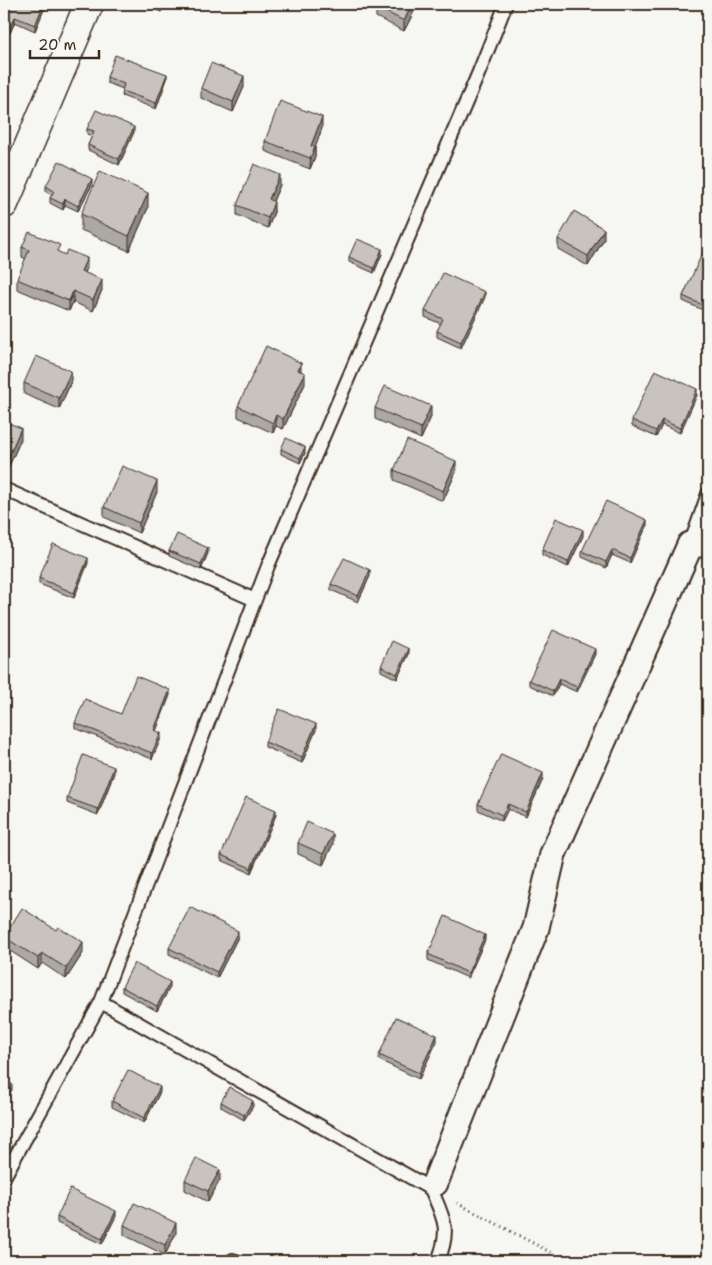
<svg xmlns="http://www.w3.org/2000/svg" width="712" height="1265" viewBox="0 0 712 1265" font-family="'Shantell Sans',sans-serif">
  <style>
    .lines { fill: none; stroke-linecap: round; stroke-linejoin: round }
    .lane-casing { stroke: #3b2a1e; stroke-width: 16 }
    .street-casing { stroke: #3b2a1e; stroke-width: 29 }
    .secondary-casing { stroke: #3b2a1e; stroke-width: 31 }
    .path { stroke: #3b2a1e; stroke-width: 3; stroke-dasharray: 1 4; stroke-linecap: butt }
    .lane { stroke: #f6f6f2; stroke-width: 12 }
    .street { stroke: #f6f6f2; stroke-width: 25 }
    .secondary { stroke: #f6f6f2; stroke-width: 28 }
    .wall { fill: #aca8a3; stroke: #3b2a1e }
    .shaded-wall { fill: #8c8885; stroke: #3b2a1e }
    .building { fill: #c8c3be; stroke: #3b2a1e }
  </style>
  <rect width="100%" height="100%" fill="#f6f6f2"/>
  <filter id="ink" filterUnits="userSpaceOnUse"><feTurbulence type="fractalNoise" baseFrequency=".02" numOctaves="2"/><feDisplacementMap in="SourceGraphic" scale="10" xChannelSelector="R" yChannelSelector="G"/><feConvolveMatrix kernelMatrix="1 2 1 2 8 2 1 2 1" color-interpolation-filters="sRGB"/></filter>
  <g filter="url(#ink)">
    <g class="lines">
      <defs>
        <path id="lane" d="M 4,489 L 255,600
          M 690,545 L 708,494
          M 101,1002 L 431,1189 C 444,1219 451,1229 438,1261
          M 4,1177 L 101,1002 L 268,566 L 479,72 L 506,4
          M 233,1260 L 236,1261"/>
        <path id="street" d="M 435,1183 L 536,928 L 553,854 L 690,545 L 708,543"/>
        <path id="secondary" d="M 4,204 L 89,4"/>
      </defs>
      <use href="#lane" class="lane-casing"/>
      <use href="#street" class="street-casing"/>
      <use href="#secondary" class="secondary-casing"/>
      <path class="path" d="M 457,1203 L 567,1261"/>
      <use href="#lane" class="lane"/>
      <use href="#street" class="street"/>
      <use href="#secondary" class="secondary"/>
    </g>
    <path class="wall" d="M 4,4 L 45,4 L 45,7 L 35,31 L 15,22 L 10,33 L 4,31 Z
      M 147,4 L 165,4 L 161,12 L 147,6 Z
      M 165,4 L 176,4 L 174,7 Z
      M 378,4 L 418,4 L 404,31 L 376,17 L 376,7 Z
      M 107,77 L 167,79 L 156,109 L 122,96 L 123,89 L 107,83 Z
      M 244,87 L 233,112 L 201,98 L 201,88 Z
      M 322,128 L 315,148 L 315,157 L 310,169 L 265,151 L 265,141 Z
      M 87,129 L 134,132 L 119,165 L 88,150 L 88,145 L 92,136 L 87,134 Z
      M 92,185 L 78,211 L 65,205 L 63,210 L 50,203 L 50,198 L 52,195 L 46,192 L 46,186 Z
      M 280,185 L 273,201 L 274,212 L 268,228 L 237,215 L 237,205 Z
      M 148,208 L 129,251 L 81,230 L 81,214 Z
      M 558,239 L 604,239 L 588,266 L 558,249 Z
      M 708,246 L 708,309 L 707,312 L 683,301 L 683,296 Z
      M 22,247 L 60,253 L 87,268 L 85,273 L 102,290 L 93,311 L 73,302 L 69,311 L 17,289 L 17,279 L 26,259 L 22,257 Z
      M 382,254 L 374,273 L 349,262 L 349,257 Z
      M 485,297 L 461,348 L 437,337 L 437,331 L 441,324 L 425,317 L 425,311 Z
      M 301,372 L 305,384 L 283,429 L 276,426 L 273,433 L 238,417 L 238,406 Z
      M 71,382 L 59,409 L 24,394 L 24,383 Z
      M 697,395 L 680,433 L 662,425 L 656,437 L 632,426 L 632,420 Z
      M 375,408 L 431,417 L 421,439 L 375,419 Z
      M 4,421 L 21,439 L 5,475 L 4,475 Z
      M 281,449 L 305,453 L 300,463 L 281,454 Z
      M 394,470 L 456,472 L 443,501 L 394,480 Z
      M 157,492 L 139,533 L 104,517 L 104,507 Z
      M 647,525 L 630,563 L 612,555 L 606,568 L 582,557 L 582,551 Z
      M 583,536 L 568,567 L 542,555 L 542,550 Z
      M 169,551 L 208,553 L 201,570 L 169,556 Z
      M 88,563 L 74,598 L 39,584 L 39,578 Z
      M 370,576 L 358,602 L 331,590 L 331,584 Z
      M 409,654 L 397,679 L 381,671 L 381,666 Z
      M 595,654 L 577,692 L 559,684 L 553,696 L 529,685 L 529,680 Z
      M 170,695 L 156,731 L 161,738 L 152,759 L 75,728 L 75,723 L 121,714 Z
      M 316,730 L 302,763 L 265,747 L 265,742 Z
      M 114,773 L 98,815 L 67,803 L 67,798 Z
      M 543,779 L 526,817 L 508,809 L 502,821 L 478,810 L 478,804 Z
      M 276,815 L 251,873 L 221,860 L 221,855 Z
      M 298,843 L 333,844 L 323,865 L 298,854 Z
      M 4,937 L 83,953 L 66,979 L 42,963 L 38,969 L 4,947 Z
      M 238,937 L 217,978 L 169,954 L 169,948 Z
      M 485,940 L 468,978 L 428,960 L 428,954 Z
      M 122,987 L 170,987 L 157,1011 L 122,992 Z
      M 437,1041 L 419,1079 L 379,1060 L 379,1055 Z
      M 160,1092 L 144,1123 L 112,1107 L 112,1101 Z
      M 221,1102 L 253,1106 L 244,1120 L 221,1107 Z
      M 185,1180 L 220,1180 L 208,1202 L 185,1190 Z
      M 116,1216 L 102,1244 L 57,1223 L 57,1217 Z
      M 124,1225 L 176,1233 L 165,1255 L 124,1235 Z"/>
    <path class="shaded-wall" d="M 44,4 L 45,4 L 45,7 L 35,31 L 35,25 Z
      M 162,4 L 165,4 L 161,12 L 161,7 Z
      M 412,4 L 418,4 L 404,31 L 404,21 Z
      M 15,17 L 15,22 L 10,33 L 10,28 Z
      M 167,74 L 167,79 L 156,109 L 156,103 Z
      M 244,76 L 244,87 L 233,112 L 233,102 Z
      M 322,117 L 322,128 L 315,148 L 315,157 L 310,169 L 311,146 Z
      M 134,127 L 134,132 L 119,165 L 119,159 Z
      M 280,175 L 280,185 L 269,210 L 269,199 Z
      M 92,179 L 92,185 L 78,211 L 78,206 Z
      M 148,193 L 148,208 L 129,251 L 129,236 Z
      M 65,199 L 65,205 L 63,210 L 63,204 Z
      M 274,202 L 274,212 L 268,228 L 268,218 Z
      M 604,229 L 604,239 L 588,266 L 588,256 Z
      M 382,249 L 382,254 L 374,273 L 374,268 Z
      M 87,258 L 87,268 L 81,282 L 81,271 Z
      M 102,280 L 102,290 L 93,311 L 93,300 Z
      M 73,291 L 73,302 L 69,311 L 69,301 Z
      M 485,292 L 485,297 L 461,348 L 461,342 Z
      M 301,363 L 301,374 L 298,370 Z
      M 71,371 L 71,382 L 59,409 L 59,398 Z
      M 305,373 L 305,384 L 283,429 L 283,419 Z
      M 10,374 L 10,379 L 4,393 L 4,388 Z
      M 697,389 L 697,395 L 680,433 L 680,428 Z
      M 431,406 L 431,417 L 421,439 L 421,428 Z
      M 276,415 L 276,426 L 273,433 L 273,423 Z
      M 662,420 L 662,425 L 656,437 L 656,431 Z
      M 21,428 L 21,439 L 5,475 L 5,465 Z
      M 305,447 L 305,453 L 300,463 L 300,458 Z
      M 456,461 L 456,472 L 443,501 L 443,491 Z
      M 157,481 L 157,492 L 139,533 L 139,523 Z
      M 647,520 L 647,525 L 630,563 L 630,558 Z
      M 583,530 L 583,536 L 568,567 L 568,562 Z
      M 208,548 L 208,553 L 201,570 L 201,564 Z
      M 612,550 L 612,555 L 606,568 L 606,562 Z
      M 88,558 L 88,563 L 74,598 L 74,593 Z
      M 370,570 L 370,576 L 358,602 L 358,596 Z
      M 409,649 L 409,654 L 397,679 L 397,674 Z
      M 595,649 L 595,654 L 577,692 L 577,687 Z
      M 559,679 L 559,684 L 553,696 L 553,691 Z
      M 170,690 L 170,695 L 154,736 L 154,730 Z
      M 316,724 L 316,730 L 302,763 L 302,757 Z
      M 161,733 L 161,738 L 152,759 L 152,753 Z
      M 114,767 L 114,773 L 98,815 L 98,809 Z
      M 543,773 L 543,779 L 526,817 L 526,812 Z
      M 508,804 L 508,809 L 502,821 L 502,815 Z
      M 276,810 L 276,815 L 251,873 L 251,868 Z
      M 333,834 L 333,844 L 323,865 L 323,854 Z
      M 238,931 L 238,937 L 217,978 L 217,972 Z
      M 485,935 L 485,940 L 468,978 L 468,973 Z
      M 83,942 L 83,953 L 66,979 L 66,968 Z
      M 42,953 L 42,963 L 38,969 L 38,958 Z
      M 170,982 L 170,987 L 157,1011 L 157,1006 Z
      M 437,1035 L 437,1041 L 419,1079 L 419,1073 Z
      M 12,1084 L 12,1090 L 4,1103 L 4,1098 Z
      M 160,1087 L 160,1092 L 144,1123 L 144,1118 Z
      M 253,1101 L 253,1106 L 244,1120 L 244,1115 Z
      M 220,1170 L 220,1180 L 208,1202 L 208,1191 Z
      M 116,1211 L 116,1216 L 102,1244 L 102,1239 Z
      M 176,1223 L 176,1233 L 165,1255 L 165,1245 Z"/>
    <path class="building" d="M 4,4 L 44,4 L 35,25 L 15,17 L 10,28 L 4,25 Z
      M 154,4 L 162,4 L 161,7 Z
      M 378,4 L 412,4 L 404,21 L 376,7 Z
      M 115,55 L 167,74 L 156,103 L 122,91 L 124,84 L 107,77 Z
      M 211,63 L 244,76 L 233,102 L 201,88 Z
      M 280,101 L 322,117 L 311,146 L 315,147 L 310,158 L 265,141 Z
      M 96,110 L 134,127 L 119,159 L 88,145 L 94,131 L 87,129 Z
      M 59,161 L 92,179 L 78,206 L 65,199 L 63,204 L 50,198 L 54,191 L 46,186 Z
      M 254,164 L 280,175 L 269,199 L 274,202 L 268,218 L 237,205 Z
      M 100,171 L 148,193 L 129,236 L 81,214 Z
      M 574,211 L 604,229 L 588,256 L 558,239 Z
      M 29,232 L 60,245 L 57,251 L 65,255 L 67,250 L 87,258 L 81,271 L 102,280 L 93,300 L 73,291 L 69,301 L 17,279 L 29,250 L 22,247 Z
      M 357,239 L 382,249 L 374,268 L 349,257 Z
      M 706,245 L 708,246 L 708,303 L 707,307 L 683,296 Z
      M 443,273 L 485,292 L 461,342 L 437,331 L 443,319 L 425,311 Z
      M 266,346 L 301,363 L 298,370 L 305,373 L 283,419 L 276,415 L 273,423 L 238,406 Z
      M 36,356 L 71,371 L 59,398 L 24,383 Z
      M 655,370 L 697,389 L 680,428 L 662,420 L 656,431 L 632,420 Z
      M 4,372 L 10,374 L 4,388 Z
      M 385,386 L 431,406 L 421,428 L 375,408 Z
      M 4,421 L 21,428 L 5,465 L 4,464 Z
      M 286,438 L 305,447 L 300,458 L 281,449 Z
      M 407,440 L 456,461 L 443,491 L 394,470 Z
      M 122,466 L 157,481 L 139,523 L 104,507 Z
      M 606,501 L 647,520 L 630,558 L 612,550 L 606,562 L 582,551 Z
      M 556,518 L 583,530 L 568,562 L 542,550 Z
      M 177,534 L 208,548 L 201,564 L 169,551 Z
      M 53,544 L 88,558 L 74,593 L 39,578 Z
      M 344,558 L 370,570 L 358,596 L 331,584 Z
      M 553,630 L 595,649 L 577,687 L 559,679 L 553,691 L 529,680 Z
      M 392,641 L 409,649 L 397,674 L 381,666 Z
      M 136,676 L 170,690 L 154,730 L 161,733 L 152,753 L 75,723 L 85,699 L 121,714 Z
      M 279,709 L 316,724 L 302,757 L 265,742 Z
      M 501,754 L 543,773 L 526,812 L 508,804 L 502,815 L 478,804 Z
      M 83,755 L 114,767 L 98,809 L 67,798 Z
      M 246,797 L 276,810 L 251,868 L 221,855 Z
      M 307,822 L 333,834 L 323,854 L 298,843 Z
      M 190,907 L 238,931 L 217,972 L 169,948 Z
      M 22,908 L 56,930 L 58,927 L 83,942 L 66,968 L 42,953 L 38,958 L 4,937 Z
      M 445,916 L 485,935 L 468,973 L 428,954 Z
      M 134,963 L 170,982 L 157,1006 L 122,987 Z
      M 396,1017 L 437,1035 L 419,1073 L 379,1055 Z
      M 128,1070 L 160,1087 L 144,1118 L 112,1101 Z
      M 4,1080 L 12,1084 L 4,1098 Z
      M 229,1087 L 253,1101 L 244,1115 L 221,1102 Z
      M 196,1158 L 220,1170 L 208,1191 L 185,1180 Z
      M 70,1189 L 116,1211 L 102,1239 L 57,1217 Z
      M 134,1203 L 176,1223 L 165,1245 L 124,1225 Z"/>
  </g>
  <rect width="712" height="1265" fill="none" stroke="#f6f6f2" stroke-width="20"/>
  <rect x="10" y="10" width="692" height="1245" fill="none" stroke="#3b2a1e" stroke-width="2" filter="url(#ink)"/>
  <path d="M30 50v8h69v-8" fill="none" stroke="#3b2a1e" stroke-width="2.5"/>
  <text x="38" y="50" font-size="15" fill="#3b2a1e" stroke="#f6f6f2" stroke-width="4" paint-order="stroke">20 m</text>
</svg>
